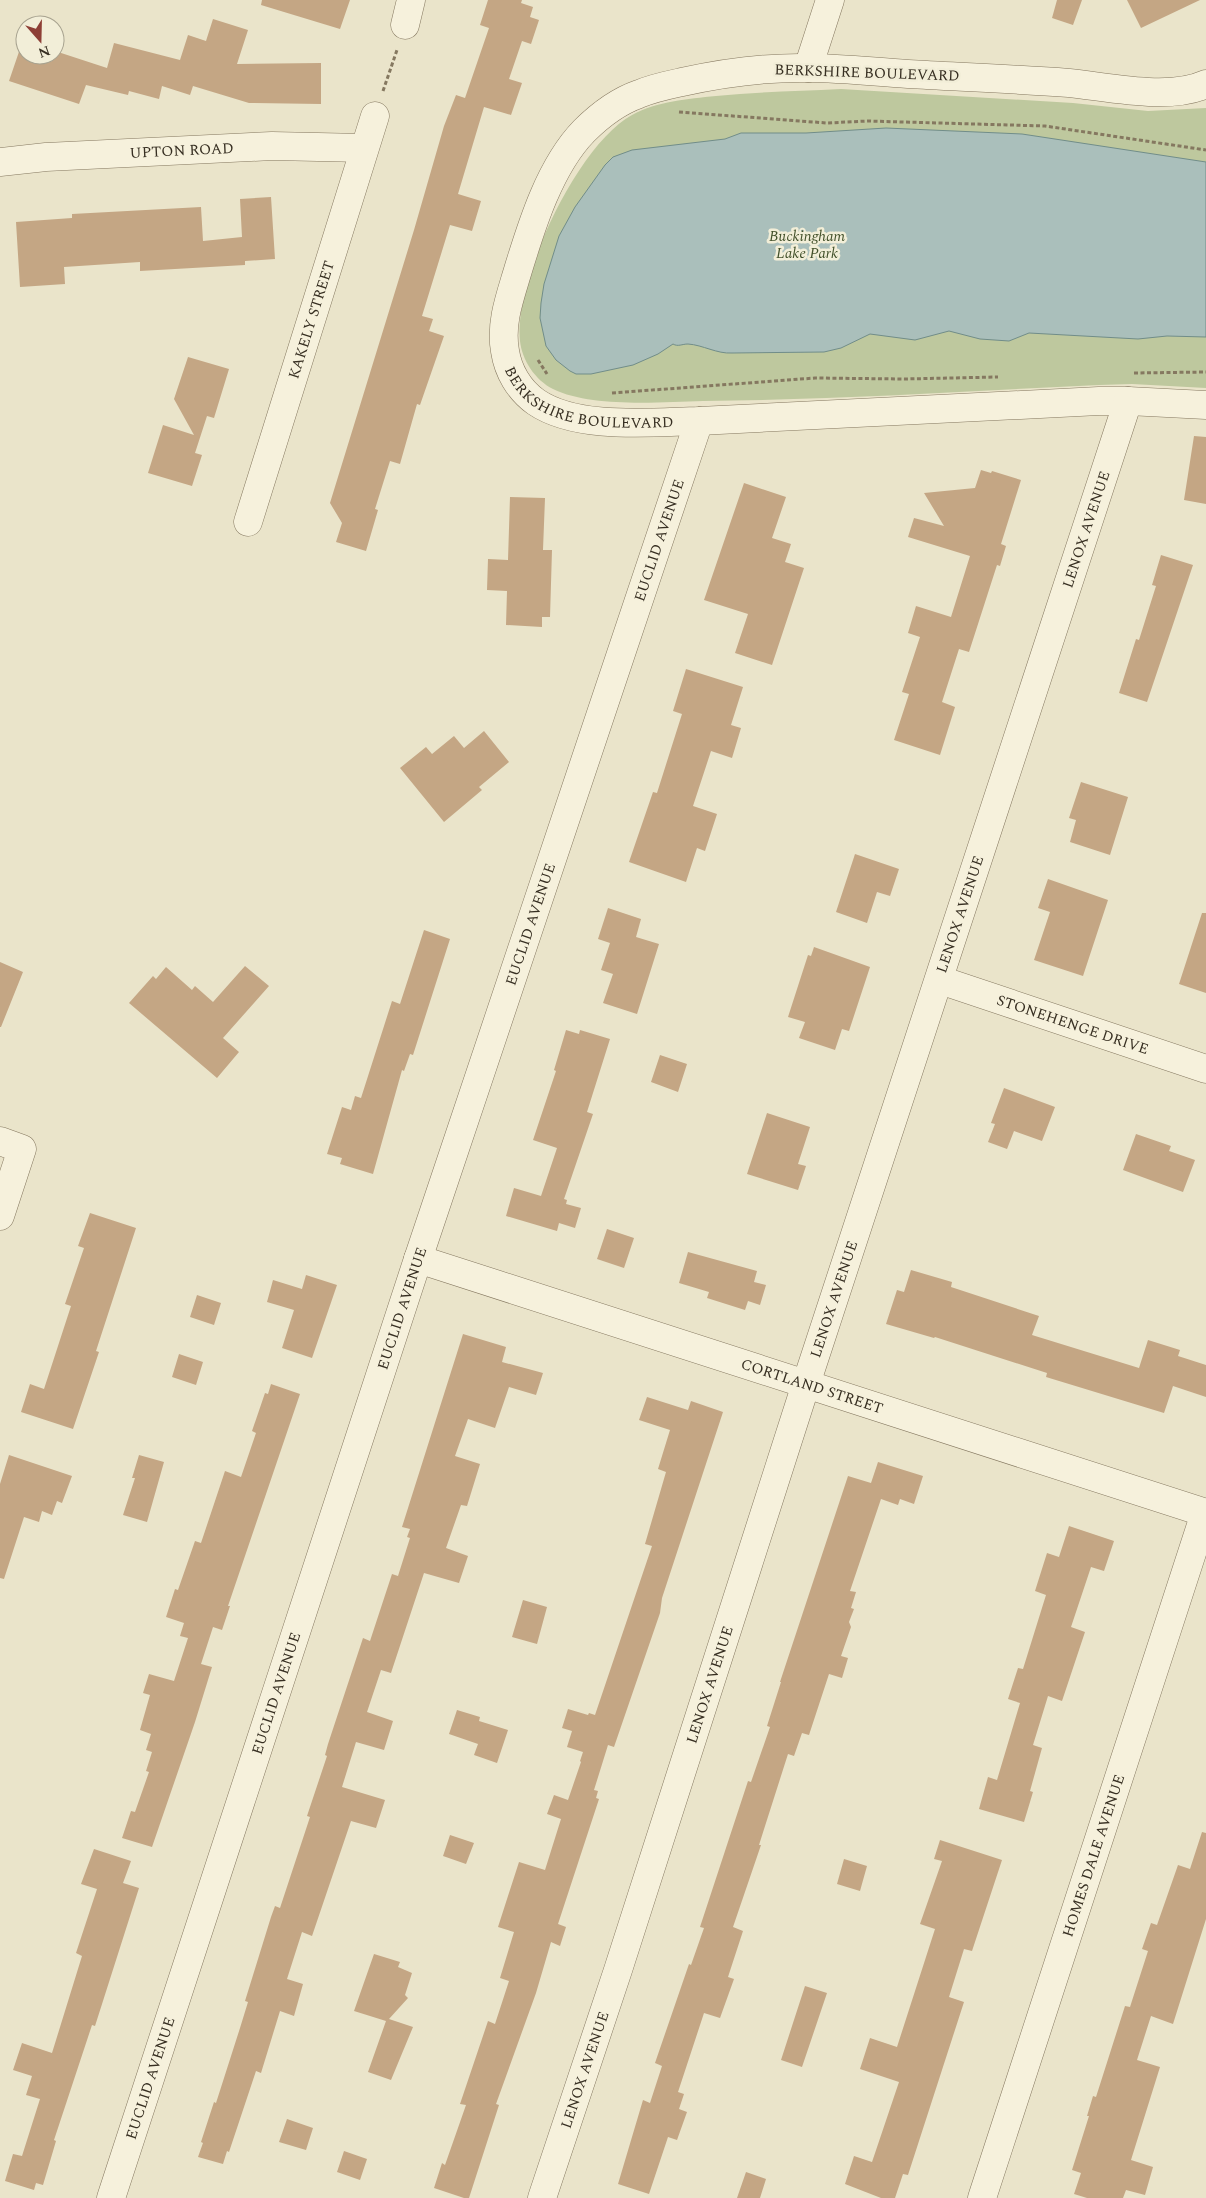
<svg xmlns="http://www.w3.org/2000/svg" width="1206" height="2198" viewBox="0 0 1206 2198" font-family="Spectral,serif">
  <style>
    .green { fill: #bec89e }
    .water { fill: #aabfbb; stroke: #718d89 }
    .building { fill: #c4a684 }
    .lines { fill: none; stroke-linecap: round; stroke-linejoin: round }
    .minor-casing { stroke: #857860; stroke-width: 29 }
    .path { stroke: #857860; stroke-width: 3; stroke-dasharray: 4 2.5; stroke-linecap: butt }
    .minor { stroke: #f6f1dc; stroke-width: 28 }
    .labels { text-anchor: middle; dominant-baseline: central; stroke-width: 5; stroke-linejoin: round; paint-order: stroke }
    .street-label { font-size: 15px; fill: #372f22; stroke: #f2eed8 }
    .park-label { font-size: 15px; font-style: italic; fill: #43512b; stroke: #f2eed8 }
  </style>
  <rect width="100%" height="100%" fill="#eae4ca"/>
  <path class="green" d="M 841,89 L 1073,103 L 1148,111 L 1206,108 L 1206,388 L 1132,384 L 1099,385 C 967,391 835,400 703,401 C 659,402 592,408 553,389 C 535,380 522,360 520,341 C 513,281 578,144 632,115 C 658,101 687,99 716,96 C 757,92 799,91 841,89 Z"/>
  <path class="water" d="M 886,128 L 1022,134 L 1206,162 L 1206,337 L 1167,336 L 1138,339 L 1029,333 L 1009,341 L 980,339 L 949,331 L 915,340 L 870,334 L 841,348 L 824,352 L 732,353 C 717,354 703,345 688,344 C 682,344 678,347 673,344 L 658,354 L 633,365 L 591,374 L 576,374 L 570,371 L 556,360 L 546,346 L 540,318 L 541,303 L 544,284 L 559,236 L 575,207 L 605,165 L 613,157 L 632,150 L 725,139 L 741,133 L 806,133 Z"/>
  <path class="building" d="M 262,0 L 350,0 L 340,29 L 261,5 Z
    M 488,0 L 522,0 L 521,3 L 533,7 L 530,17 L 539,20 L 531,44 L 522,41 L 509,79 L 522,83 L 511,115 L 484,107 L 458,194 L 481,201 L 472,231 L 450,225 L 422,316 L 433,319 L 429,331 L 444,336 L 420,405 L 417,404 L 400,464 L 390,461 L 375,509 L 378,510 L 366,551 L 336,542 L 342,523 L 330,503 L 414,230 L 444,126 L 456,95 L 465,98 L 489,28 L 480,25 Z
    M 1057,0 L 1082,0 L 1073,25 L 1052,18 Z
    M 1127,0 L 1200,0 L 1141,28 Z
    M 213,19 L 248,30 L 237,64 L 321,63 L 321,104 L 249,103 L 193,86 L 190,95 L 162,86 L 159,99 L 129,91 L 128,95 L 86,85 L 79,104 L 9,81 L 23,40 L 25,41 L 25,55 L 55,55 L 55,51 L 107,68 L 114,43 L 180,60 L 188,35 L 206,41 Z
    M 271,197 L 275,259 L 245,261 L 245,265 L 140,271 L 140,262 L 64,267 L 65,284 L 20,287 L 16,222 L 72,218 L 72,214 L 201,207 L 203,241 L 242,237 L 240,199 Z
    M 188,357 L 229,369 L 214,418 L 207,416 L 195,453 L 202,455 L 192,486 L 148,473 L 163,425 L 194,435 L 174,399 Z
    M 1194,436 L 1206,437 L 1206,504 L 1184,500 Z
    M 981,470 L 991,473 L 992,471 L 1021,480 L 1001,544 L 1006,546 L 1000,566 L 997,565 L 969,652 L 959,649 L 942,702 L 955,707 L 940,755 L 894,740 L 909,694 L 902,692 L 920,637 L 908,633 L 916,606 L 951,617 L 970,556 L 908,537 L 914,518 L 944,526 L 924,493 L 975,488 Z
    M 744,483 L 786,497 L 772,538 L 791,544 L 785,562 L 804,568 L 772,665 L 735,653 L 748,614 L 704,600 Z
    M 510,497 L 545,498 L 543,550 L 552,550 L 550,617 L 542,617 L 542,627 L 506,625 L 507,591 L 487,590 L 488,559 L 508,560 Z
    M 1161,555 L 1193,565 L 1147,702 L 1119,693 L 1136,639 L 1139,640 L 1156,586 L 1152,585 Z
    M 686,669 L 743,687 L 731,725 L 741,728 L 732,758 L 711,751 L 693,806 L 717,814 L 705,851 L 697,848 L 686,882 L 629,862 L 653,792 L 657,793 L 682,714 L 673,711 Z
    M 484,731 L 509,762 L 479,787 L 482,790 L 444,822 L 400,768 L 426,747 L 432,754 L 454,736 L 464,748 Z
    M 1081,782 L 1128,797 L 1110,855 L 1070,842 L 1076,820 L 1069,818 Z
    M 855,854 L 899,869 L 890,896 L 877,892 L 867,923 L 836,912 Z
    M 1048,879 L 1108,900 L 1083,976 L 1034,960 L 1050,912 L 1038,908 Z
    M 608,908 L 641,919 L 636,937 L 659,944 L 637,1014 L 603,1003 L 613,974 L 601,970 L 610,943 L 598,939 Z
    M 1202,913 L 1206,913 L 1206,993 L 1179,984 Z
    M 424,930 L 450,939 L 413,1055 L 410,1054 L 404,1071 L 402,1070 L 373,1174 L 340,1164 L 342,1158 L 327,1154 L 342,1107 L 351,1110 L 355,1096 L 361,1098 L 392,1001 L 400,1004 Z
    M 814,947 L 870,967 L 849,1031 L 842,1029 L 835,1050 L 799,1038 L 805,1022 L 788,1017 L 808,955 L 811,956 Z
    M 0,962 L 23,972 L 1,1027 L 0,1027 Z
    M 245,966 L 269,986 L 223,1038 L 239,1052 L 217,1078 L 129,1003 L 153,976 L 156,979 L 166,967 L 192,990 L 195,986 L 213,1002 Z
    M 566,1030 L 579,1034 L 580,1030 L 610,1039 L 587,1112 L 593,1114 L 564,1199 L 567,1200 L 566,1204 L 581,1208 L 575,1228 L 559,1223 L 557,1231 L 506,1216 L 514,1188 L 541,1196 L 557,1148 L 533,1140 L 556,1071 L 554,1070 Z
    M 660,1055 L 687,1064 L 678,1092 L 651,1082 Z
    M 1004,1088 L 1055,1107 L 1042,1141 L 1014,1131 L 1007,1149 L 988,1142 L 995,1124 L 991,1123 Z
    M 767,1113 L 810,1127 L 798,1164 L 806,1166 L 798,1190 L 747,1174 Z
    M 1136,1134 L 1171,1146 L 1169,1151 L 1195,1160 L 1183,1192 L 1123,1170 Z
    M 90,1213 L 136,1228 L 96,1351 L 99,1352 L 73,1429 L 21,1412 L 30,1384 L 44,1389 L 71,1306 L 65,1304 L 84,1248 L 78,1246 Z
    M 607,1229 L 634,1238 L 624,1268 L 597,1259 Z
    M 688,1252 L 757,1271 L 754,1282 L 766,1285 L 760,1305 L 748,1301 L 745,1310 L 707,1298 L 709,1292 L 679,1283 Z
    M 911,1270 L 952,1282 L 951,1287 L 1039,1316 L 1032,1335 L 1139,1368 L 1148,1340 L 1180,1350 L 1178,1356 L 1206,1365 L 1206,1397 L 1173,1386 L 1164,1413 L 1046,1377 L 1047,1373 L 935,1337 L 934,1338 L 886,1324 L 897,1290 L 904,1292 Z
    M 306,1275 L 337,1285 L 312,1358 L 282,1348 L 294,1310 L 267,1302 L 273,1280 L 302,1289 Z
    M 197,1295 L 221,1303 L 214,1325 L 190,1317 Z
    M 463,1334 L 506,1347 L 502,1362 L 543,1373 L 536,1395 L 509,1387 L 495,1428 L 468,1419 L 455,1456 L 480,1464 L 467,1506 L 461,1505 L 446,1548 L 468,1556 L 459,1583 L 424,1573 L 391,1673 L 381,1670 L 367,1712 L 393,1721 L 384,1750 L 356,1742 L 342,1787 L 385,1800 L 376,1828 L 351,1821 L 312,1936 L 302,1932 L 287,1979 L 303,1984 L 294,2016 L 280,2011 L 261,2073 L 256,2071 L 229,2152 L 227,2151 L 223,2164 L 198,2157 L 203,2143 L 201,2142 L 214,2102 L 216,2103 L 240,2028 L 248,2002 L 245,2001 L 271,1917 L 275,1906 L 280,1908 L 310,1817 L 307,1816 L 327,1756 L 325,1755 L 328,1744 L 363,1638 L 370,1641 L 392,1574 L 398,1576 L 410,1538 L 407,1537 L 410,1529 L 402,1527 Z
    M 179,1354 L 203,1362 L 196,1385 L 172,1377 Z
    M 271,1384 L 300,1394 L 228,1606 L 230,1606 L 222,1630 L 213,1627 L 201,1664 L 212,1667 L 195,1722 L 152,1847 L 122,1838 L 131,1811 L 135,1812 L 149,1772 L 146,1771 L 152,1752 L 146,1750 L 151,1734 L 140,1730 L 150,1695 L 143,1693 L 149,1674 L 174,1681 L 188,1638 L 180,1636 L 184,1623 L 166,1617 L 175,1589 L 178,1590 L 195,1541 L 201,1543 L 225,1471 L 241,1477 L 256,1433 L 252,1431 L 265,1393 L 268,1394 Z
    M 647,1397 L 688,1410 L 691,1401 L 723,1412 L 662,1598 L 660,1613 L 614,1747 L 608,1745 L 594,1790 L 598,1791 L 596,1798 L 599,1799 L 558,1924 L 566,1927 L 560,1946 L 551,1942 L 536,1993 L 496,2104 L 499,2105 L 469,2198 L 464,2198 L 434,2188 L 442,2163 L 445,2165 L 466,2105 L 460,2104 L 488,2021 L 495,2024 L 509,1981 L 500,1978 L 514,1932 L 498,1927 L 519,1862 L 545,1870 L 561,1819 L 547,1814 L 554,1795 L 568,1800 L 581,1762 L 580,1761 L 583,1752 L 567,1747 L 572,1731 L 562,1728 L 568,1709 L 588,1715 L 589,1713 L 595,1715 L 652,1546 L 645,1544 L 666,1472 L 658,1469 L 670,1430 L 639,1420 Z
    M 9,1455 L 72,1476 L 62,1503 L 57,1501 L 52,1515 L 42,1511 L 39,1522 L 24,1517 L 4,1579 L 0,1578 L 0,1484 Z
    M 139,1455 L 164,1462 L 147,1522 L 123,1515 L 135,1478 L 132,1478 Z
    M 878,1462 L 923,1476 L 914,1504 L 900,1499 L 898,1505 L 881,1499 L 850,1591 L 856,1592 L 851,1608 L 854,1609 L 849,1622 L 851,1627 L 841,1656 L 848,1658 L 842,1678 L 829,1674 L 809,1735 L 802,1733 L 794,1756 L 788,1754 L 759,1845 L 761,1845 L 733,1927 L 743,1931 L 728,1977 L 734,1979 L 720,2018 L 704,2013 L 678,2092 L 684,2094 L 679,2109 L 687,2112 L 677,2140 L 668,2137 L 649,2194 L 618,2184 L 643,2100 L 650,2103 L 662,2066 L 655,2063 L 689,1964 L 691,1965 L 704,1928 L 700,1927 L 748,1781 L 751,1782 L 770,1727 L 767,1726 L 781,1682 L 780,1682 L 848,1476 L 871,1483 Z
    M 1069,1526 L 1114,1541 L 1104,1571 L 1091,1567 L 1071,1627 L 1085,1632 L 1062,1701 L 1048,1696 L 1033,1745 L 1042,1748 L 1030,1791 L 1033,1792 L 1024,1822 L 979,1809 L 988,1777 L 997,1780 L 1020,1703 L 1008,1699 L 1018,1668 L 1023,1669 L 1046,1595 L 1035,1591 L 1047,1553 L 1059,1557 Z
    M 523,1600 L 547,1607 L 537,1644 L 512,1637 Z
    M 457,1710 L 480,1717 L 479,1721 L 508,1730 L 497,1763 L 474,1755 L 478,1744 L 449,1734 Z
    M 1202,1832 L 1206,1833 L 1206,1919 L 1173,2024 L 1151,2016 L 1137,2060 L 1160,2067 L 1131,2160 L 1153,2167 L 1145,2195 L 1126,2190 L 1123,2198 L 1087,2198 L 1074,2194 L 1081,2173 L 1072,2170 L 1089,2116 L 1087,2116 L 1093,2096 L 1096,2097 L 1125,2006 L 1130,2007 L 1148,1951 L 1142,1949 L 1151,1923 L 1157,1925 L 1178,1865 L 1190,1869 Z
    M 450,1835 L 474,1843 L 466,1864 L 443,1856 Z
    M 940,1840 L 1002,1860 L 972,1951 L 964,1949 L 949,1997 L 964,2002 L 908,2175 L 903,2174 L 895,2198 L 881,2198 L 845,2184 L 854,2156 L 872,2162 L 899,2082 L 860,2069 L 870,2038 L 897,2047 L 935,1929 L 920,1924 L 942,1861 L 934,1859 Z
    M 94,1849 L 131,1861 L 123,1883 L 139,1888 L 95,2026 L 92,2025 L 54,2140 L 56,2141 L 43,2185 L 36,2183 L 34,2190 L 5,2181 L 13,2154 L 22,2156 L 40,2099 L 26,2095 L 32,2076 L 13,2070 L 22,2043 L 52,2053 L 82,1956 L 76,1953 L 97,1889 L 81,1884 Z
    M 844,1859 L 867,1866 L 860,1891 L 837,1884 Z
    M 374,1954 L 400,1962 L 398,1967 L 412,1973 L 405,1995 L 408,1998 L 389,2019 L 413,2027 L 391,2080 L 368,2072 L 386,2021 L 354,2011 Z
    M 805,1986 L 827,1993 L 802,2067 L 781,2060 Z
    M 287,2119 L 313,2128 L 306,2150 L 279,2142 Z
    M 344,2151 L 367,2159 L 360,2180 L 337,2172 Z
    M 746,2172 L 766,2179 L 760,2198 L 737,2198 Z"/>
  <g class="lines">
    <defs>
      <g id="minor">
        <path d="M 405,25 L 411,0"/>
        <path d="M 808,68 L 830,0"/>
        <path id="s1" d="M 1206,84 C 1169,101 1109,87 1069,83 C 1015,79 962,77 908,74 C 875,72 842,68 809,68 C 766,67 723,73 682,82 C 668,85 653,88 639,94 C 619,101 599,116 584,131 C 550,166 532,224 518,270 C 510,297 500,323 505,351 C 508,371 519,390 536,402 C 577,430 651,422 699,421 L 1099,401 L 1128,401 L 1206,405"/>
        <path id="s2" d="M 0,162 L 46,157 L 272,146 L 364,148"/>
        <path id="s3" d="M 248,522 L 375,116"/>
        <path id="s4" d="M 940,980 L 1206,1069"/>
        <path d="M 0,1141 L 22,1149 L 0,1216"/>
        <path id="s5" d="M 418,1259 L 1206,1513"/>
        <path id="s6" d="M 111,2198 L 418,1259 L 699,421"/>
        <path id="s7" d="M 542,2198 L 618,1970 L 806,1384 L 1128,401"/>
        <path id="s8" d="M 982,2198 L 1205,1513"/>
      </g>
    </defs>
    <use href="#minor" class="minor-casing"/>
    <path class="path" d="M 383,91 L 397,50
      M 679,112 L 827,123 L 868,121 L 1045,126 L 1206,150
      M 538,360 L 547,374
      M 1134,373 L 1206,372
      M 612,393 L 815,378 L 904,379 L 998,377"/>
    <use href="#minor" class="minor"/>
  </g>
  <g class="labels">
    <g class="street-label">
      <text transform="translate(867 73) rotate(2)">BERKSHIRE BOULEVARD</text>
      <text stroke="none"><textPath href="#s2" startOffset="182">UPTON ROAD</textPath></text>
      <text stroke="none"><textPath href="#s3" startOffset="212">KAKELY STREET</textPath></text>
      <text stroke="none"><textPath href="#s1" startOffset="986">BERKSHIRE BOULEVARD</textPath></text>
      <text stroke="none"><textPath href="#s7" startOffset="1755">LENOX AVENUE</textPath></text>
      <text stroke="none"><textPath href="#s6" startOffset="1746">EUCLID AVENUE</textPath></text>
      <text stroke="none"><textPath href="#s7" startOffset="1350">LENOX AVENUE</textPath></text>
      <text stroke="none"><textPath href="#s6" startOffset="1341">EUCLID AVENUE</textPath></text>
      <text stroke="none"><textPath href="#s4" startOffset="140">STONEHENGE DRIVE</textPath></text>
      <text stroke="none"><textPath href="#s7" startOffset="945">LENOX AVENUE</textPath></text>
      <text stroke="none"><textPath href="#s6" startOffset="936">EUCLID AVENUE</textPath></text>
      <text stroke="none"><textPath href="#s5" startOffset="414">CORTLAND STREET</textPath></text>
      <text stroke="none"><textPath href="#s7" startOffset="540">LENOX AVENUE</textPath></text>
      <text stroke="none"><textPath href="#s6" startOffset="531">EUCLID AVENUE</textPath></text>
      <text stroke="none"><textPath href="#s8" startOffset="360">HOMES DALE AVENUE</textPath></text>
      <text stroke="none"><textPath href="#s7" startOffset="135">LENOX AVENUE</textPath></text>
      <text stroke="none"><textPath href="#s6" startOffset="126">EUCLID AVENUE</textPath></text>
    </g>
    <g class="park-label">
      <text x="807" y="236">Buckingham<tspan x="807" dy="17">Lake Park</tspan></text>
    </g>
  </g>
  <g transform="translate(40 40) rotate(160)"><circle r="24" fill="#f2eed8" stroke="#a7a28f"/>
  <path d="M0-4L9 19L0 12L-9 19Z" fill="#8e3f36"/>
  <text y="-8" font-size="14" font-weight="bold" text-anchor="middle" fill="#372f22">N</text>
  </g>
</svg>
